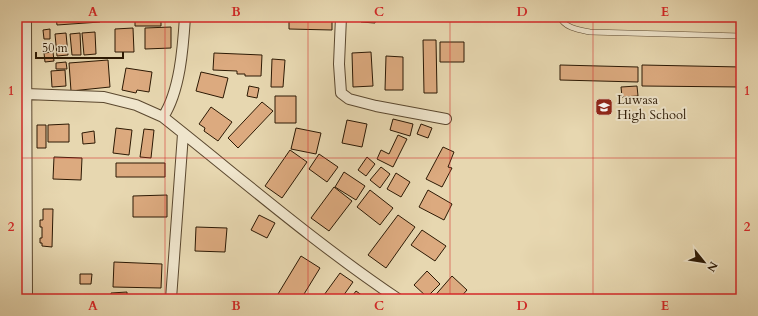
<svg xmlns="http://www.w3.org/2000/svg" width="758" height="316" viewBox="0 0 758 316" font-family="Cardo,serif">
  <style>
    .building { fill: #dcaa7f; stroke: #2c1904 }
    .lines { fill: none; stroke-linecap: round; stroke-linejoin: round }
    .lane-casing { stroke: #5b482f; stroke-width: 6 }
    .street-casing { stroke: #5b482f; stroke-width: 12 }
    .lane { stroke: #efe5cc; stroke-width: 5 }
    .street { stroke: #efe5cc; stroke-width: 10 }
    .grid { fill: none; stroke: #d62828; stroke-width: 1; stroke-opacity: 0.55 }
    .labels { text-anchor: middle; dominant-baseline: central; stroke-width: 4; stroke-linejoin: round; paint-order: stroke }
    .poi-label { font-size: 13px; fill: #2c1904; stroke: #efe5cc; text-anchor: start }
    .neatline { fill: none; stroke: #d62828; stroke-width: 1.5 }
    .grid-label { font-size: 13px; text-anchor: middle; font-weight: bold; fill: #d62828 }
  </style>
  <rect width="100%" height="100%" fill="#e7d7b0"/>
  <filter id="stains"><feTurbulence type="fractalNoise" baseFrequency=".005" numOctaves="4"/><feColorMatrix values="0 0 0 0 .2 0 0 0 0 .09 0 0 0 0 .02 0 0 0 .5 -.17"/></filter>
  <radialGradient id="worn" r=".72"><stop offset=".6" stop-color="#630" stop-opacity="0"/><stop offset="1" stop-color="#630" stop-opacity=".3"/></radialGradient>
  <path class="building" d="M 56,17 L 99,17 L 100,22 L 57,25 Z
    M 135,17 L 161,17 L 161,26 L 135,26 Z
    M 361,17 L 376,17 L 375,23 L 361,22 Z
    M 289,20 L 332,20 L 332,30 L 289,29 Z
    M 171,27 L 171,48 L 145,49 L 145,28 Z
    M 133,28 L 134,52 L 115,52 L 115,29 Z
    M 50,29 L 50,39 L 44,39 L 43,30 Z
    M 95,32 L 96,54 L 84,55 L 82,33 Z
    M 66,33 L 68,55 L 57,56 L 55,34 Z
    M 80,33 L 81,55 L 72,55 L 70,34 Z
    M 423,40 L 436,40 L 437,93 L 424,93 Z
    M 440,42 L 464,42 L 464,62 L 440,62 Z
    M 53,52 L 54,61 L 45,62 L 44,53 Z
    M 371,52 L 373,86 L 353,87 L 352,53 Z
    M 214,53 L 262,55 L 261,76 L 245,76 L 245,74 L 237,74 L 237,71 L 213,70 Z
    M 386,56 L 403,57 L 403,90 L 385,90 Z
    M 272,59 L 285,60 L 283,87 L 271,87 Z
    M 108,60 L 110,87 L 71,91 L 69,63 Z
    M 66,62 L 67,69 L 56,69 L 56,63 Z
    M 560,65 L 638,67 L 638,82 L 560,80 Z
    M 642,65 L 741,67 L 741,87 L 642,86 Z
    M 126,68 L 152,72 L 149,92 L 137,90 L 136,93 L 122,90 Z
    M 65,70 L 66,86 L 52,87 L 51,71 Z
    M 201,72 L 228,78 L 223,98 L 196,91 Z
    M 249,86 L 259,88 L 257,98 L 247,96 Z
    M 637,86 L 638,96 L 622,97 L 621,87 Z
    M 275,96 L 296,96 L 296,123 L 275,123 Z
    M 262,102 L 273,111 L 238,148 L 228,138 Z
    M 211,107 L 232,122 L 218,141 L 204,131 L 205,128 L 199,124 Z
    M 393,119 L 413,124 L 410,136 L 390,130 Z
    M 347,120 L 367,124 L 362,147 L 342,143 Z
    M 69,124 L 69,142 L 48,142 L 48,125 Z
    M 421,124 L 432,128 L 428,138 L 417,134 Z
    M 37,125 L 46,125 L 46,148 L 37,148 Z
    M 116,128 L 132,130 L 129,155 L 113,153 Z
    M 296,128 L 321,133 L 316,154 L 291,149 Z
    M 144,129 L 154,130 L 151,158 L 140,157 Z
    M 94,131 L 95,143 L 83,144 L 82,133 Z
    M 398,135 L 407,139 L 393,167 L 377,159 L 381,150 L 389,154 Z
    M 443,147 L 454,152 L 448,167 L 452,168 L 442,187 L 426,179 Z
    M 290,150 L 307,162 L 282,198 L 265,186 Z
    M 319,154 L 338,167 L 327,182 L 309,169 Z
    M 54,157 L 82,158 L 81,180 L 53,179 Z
    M 367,157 L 375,164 L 366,176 L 358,170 Z
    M 116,163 L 165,163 L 165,177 L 116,177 Z
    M 381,167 L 390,174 L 380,188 L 370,180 Z
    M 344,172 L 365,186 L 356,200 L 335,187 Z
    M 396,173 L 410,182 L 401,197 L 387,189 Z
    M 334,187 L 352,201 L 329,231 L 311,218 Z
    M 370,190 L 393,208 L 380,225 L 357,207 Z
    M 428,190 L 452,204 L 444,220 L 419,207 Z
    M 167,195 L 167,217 L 133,217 L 133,196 Z
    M 43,209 L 53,209 L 52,247 L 42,246 L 42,243 L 40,243 L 40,238 L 42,238 L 42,227 L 40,227 L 40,220 L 43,220 Z
    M 259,215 L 275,223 L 267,238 L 251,230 Z
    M 398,215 L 415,227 L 386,268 L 368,255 Z
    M 196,227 L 227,228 L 225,252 L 195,251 Z
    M 422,230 L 446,246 L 435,261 L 411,245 Z
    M 301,256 L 320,268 L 301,299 L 286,299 L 278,294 Z
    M 114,262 L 162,264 L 161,288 L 113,287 Z
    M 427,271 L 440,284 L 427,297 L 414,285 Z
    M 340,273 L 353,282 L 341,299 L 329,299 L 324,295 Z
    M 80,274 L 92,274 L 91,284 L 80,284 Z
    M 452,276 L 467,290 L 459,299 L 432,299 Z
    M 356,291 L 367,299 L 350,299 Z
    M 127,292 L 127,299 L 111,299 L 111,293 Z"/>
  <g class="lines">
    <defs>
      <path id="lane" d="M 560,17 C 564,28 580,30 590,32 L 741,36"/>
      <path id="street" d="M 26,17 L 27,299
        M 341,17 L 339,64 L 341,93 L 349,99 L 376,106 L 446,119
        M 26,94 L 104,97 L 136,105 L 163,117 C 240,178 316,244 398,299
        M 163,117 C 180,91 183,48 185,17
        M 171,299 L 183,134"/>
    </defs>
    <use href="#lane" class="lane-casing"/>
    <use href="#street" class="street-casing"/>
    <use href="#lane" class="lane"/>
    <use href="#street" class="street"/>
  </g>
  <path class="grid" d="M 165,17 L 165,299M 308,17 L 308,299M 450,17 L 450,299M 593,17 L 593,299M 17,158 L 741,158"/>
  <defs>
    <symbol id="school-square" viewBox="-11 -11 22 22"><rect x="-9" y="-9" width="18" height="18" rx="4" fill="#8f2418" stroke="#efe5cc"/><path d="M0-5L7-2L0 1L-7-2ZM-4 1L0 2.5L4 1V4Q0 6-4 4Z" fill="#fff"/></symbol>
  </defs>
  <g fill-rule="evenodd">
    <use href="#school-square" x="594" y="97" width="20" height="20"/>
  </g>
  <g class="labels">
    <g class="poi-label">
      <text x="617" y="100">Luwasa<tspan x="617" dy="15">High School</tspan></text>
    </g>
  </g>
  <rect width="758" height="316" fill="none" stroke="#e7d7b0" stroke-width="44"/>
  <g transform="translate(704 262) rotate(120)" stroke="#efe5cc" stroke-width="3" paint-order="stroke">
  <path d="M0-3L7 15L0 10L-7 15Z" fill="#2c1904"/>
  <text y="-6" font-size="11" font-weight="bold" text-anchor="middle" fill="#2c1904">N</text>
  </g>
  <path d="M36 52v6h87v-6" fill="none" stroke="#2c1904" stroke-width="2"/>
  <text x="42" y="52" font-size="12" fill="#2c1904" stroke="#efe5cc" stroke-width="3" paint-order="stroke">50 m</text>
  <rect x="22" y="22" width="714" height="272" class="neatline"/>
  <g class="grid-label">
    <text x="93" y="16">A</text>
    <text x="236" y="16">B</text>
    <text x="379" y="16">C</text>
    <text x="522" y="16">D</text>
    <text x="665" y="16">E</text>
    <text x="11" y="95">1</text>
    <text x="747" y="95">1</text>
    <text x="11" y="231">2</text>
    <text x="747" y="231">2</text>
    <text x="93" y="310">A</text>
    <text x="236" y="310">B</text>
    <text x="379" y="310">C</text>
    <text x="522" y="310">D</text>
    <text x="665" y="310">E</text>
  </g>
  <rect width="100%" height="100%" filter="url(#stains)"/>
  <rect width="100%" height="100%" fill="url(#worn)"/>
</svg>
